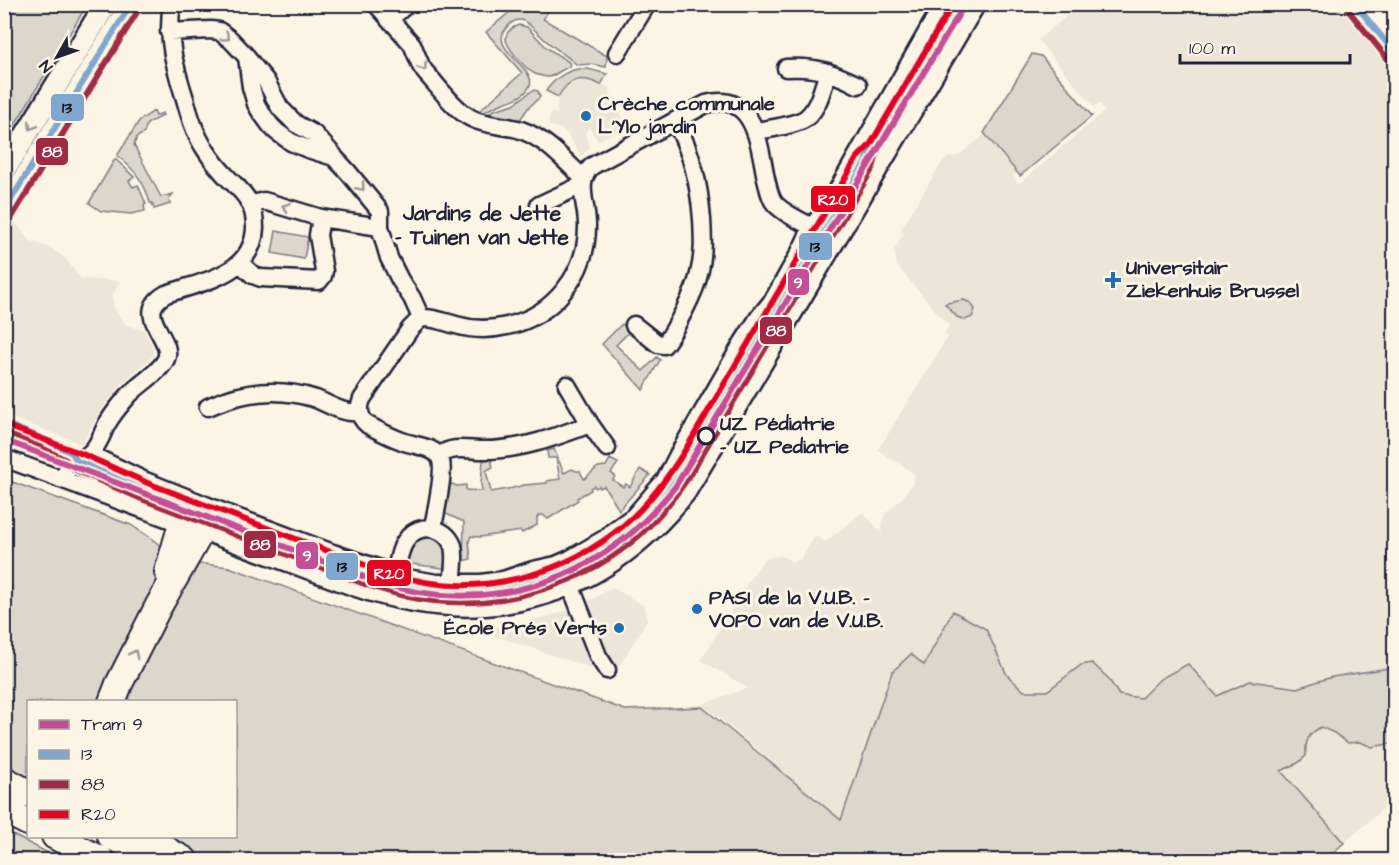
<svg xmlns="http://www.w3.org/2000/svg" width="1399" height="865" viewBox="0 0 1399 865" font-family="'Architects Daughter',sans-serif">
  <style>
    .built { fill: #ece5d8 }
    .green { fill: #dcd6cc; stroke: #7f7c84; stroke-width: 1.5 }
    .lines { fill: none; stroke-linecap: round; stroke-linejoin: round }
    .minor-casing { stroke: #22223b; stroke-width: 21 }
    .major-casing { stroke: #22223b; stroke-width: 26 }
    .highway-casing { stroke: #22223b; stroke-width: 30 }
    .minor { stroke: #fcf5e5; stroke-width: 16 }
    .major { stroke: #fcf5e5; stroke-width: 21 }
    .highway { stroke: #fcf5e5; stroke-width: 26 }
    .tram { stroke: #22223b; stroke-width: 1.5 }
    .bus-1-casing { stroke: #fcf5e5; stroke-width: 10 }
    .bus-2-casing { stroke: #fcf5e5; stroke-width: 10 }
    .bus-3-casing { stroke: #fcf5e5; stroke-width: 10 }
    .bus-1 { stroke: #80a7cd; stroke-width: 6 }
    .bus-2 { stroke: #a12944; stroke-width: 6 }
    .bus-3 { stroke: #e40521; stroke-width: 6 }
    .tram-1-casing { stroke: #fcf5e5; stroke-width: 10 }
    .tram-1 { stroke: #c44f97; stroke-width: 6 }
    .oneway { stroke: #9a9698 }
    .poi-dot { fill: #1f6fb2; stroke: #fcf5e5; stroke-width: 2 }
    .stop-dot { fill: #fcf5e5; stroke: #22223b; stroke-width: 3 }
    .labels { text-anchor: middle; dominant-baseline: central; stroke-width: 6; stroke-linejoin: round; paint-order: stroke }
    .poi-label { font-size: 20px; font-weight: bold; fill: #22223b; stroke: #fcf5e5; text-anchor: start }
    .stop-label { font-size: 20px; font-weight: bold; fill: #22223b; stroke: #fcf5e5; text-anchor: start }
    .neighbourhood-label { font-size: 21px; font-weight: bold; fill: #22223b; stroke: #fcf5e5 }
    .line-badge { stroke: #fcf5e5; stroke-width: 2 }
    .badge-label { font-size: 16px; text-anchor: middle; font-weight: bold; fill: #fff }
    .pale-badge-label { font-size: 16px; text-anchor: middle; font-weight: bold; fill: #111 }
  </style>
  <rect width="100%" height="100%" fill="#fcf5e5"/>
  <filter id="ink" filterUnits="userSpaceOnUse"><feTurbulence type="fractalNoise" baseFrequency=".0167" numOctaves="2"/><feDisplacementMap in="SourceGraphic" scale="12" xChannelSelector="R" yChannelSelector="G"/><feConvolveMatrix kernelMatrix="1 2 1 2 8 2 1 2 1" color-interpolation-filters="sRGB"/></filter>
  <g filter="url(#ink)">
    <path class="built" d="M 1080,5 L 1344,5 L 1367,32 L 1365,34 L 1382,54 L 1382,59 L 1394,74 L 1394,799 L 1344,843 L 1281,771 L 924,665 L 892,672 L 841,820 L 721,719 L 700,705 L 748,688 L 701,660 L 748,582 L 765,558 L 782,556 L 793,562 L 801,559 L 815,536 L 826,542 L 863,512 L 882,534 L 881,526 L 885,514 L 902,498 L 912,485 L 915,474 L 878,450 L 948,337 L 944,334 L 949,326 L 897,266 L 895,253 L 893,252 L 904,233 L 900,231 L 942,162 L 949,157 L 958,156 L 984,135 L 1016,173 L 1013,177 L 1019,184 L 1105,111 L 1099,103 L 1094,107 L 1038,40 Z
      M 585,79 L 589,79 L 608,87 L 623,118 L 617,131 L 598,141 L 589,127 L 585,133 L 590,148 L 581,156 L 567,133 L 561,129 L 548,125 L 551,113 L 557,114 L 557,101 L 562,90 L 575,81 Z
      M 12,219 L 29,240 L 52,249 L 65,258 L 81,279 L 120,281 L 112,295 L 114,308 L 125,324 L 135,328 L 144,329 L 153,348 L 153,356 L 128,378 L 107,402 L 92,425 L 82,444 L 5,415 L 4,231 Z
      M 613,588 L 643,605 L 648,618 L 618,668 L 607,653 L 586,602 Z
      M 570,610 L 591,668 L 475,629 L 520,624 Z"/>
    <path class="green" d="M 5,4 L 87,5 L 5,141 L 4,5 Z
      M 518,5 L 552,5 L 543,19 L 607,56 L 606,67 L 591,64 L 577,65 C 566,54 551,47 540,35 C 534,30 529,22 521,20 C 513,19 506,27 503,33 C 502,36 502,40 503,43 C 506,55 535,72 530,85 C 523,103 495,101 483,114 L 478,112 L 522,73 L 486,32 Z
      M 519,25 L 527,27 L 547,48 L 569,62 L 570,66 C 564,68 554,76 549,77 C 545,77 538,75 535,74 C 527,70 504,46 506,37 C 507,30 513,27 519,25 Z
      M 1032,54 L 1041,56 L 1092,116 L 1020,176 L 984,133 Z
      M 578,69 L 588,69 L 607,74 L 601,85 C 582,76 569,77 558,97 L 546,91 C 554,79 564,72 578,69 Z
      M 533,90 L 538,91 L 540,97 L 528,108 L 518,123 L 487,116 L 487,114 L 494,110 L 514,104 Z
      M 154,111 L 156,116 L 162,113 L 163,115 L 147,124 L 144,133 L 137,137 L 134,145 L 161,197 L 173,194 L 169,199 L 170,204 L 154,209 L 152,203 L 150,203 C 145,183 134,168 117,156 L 139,121 Z
      M 115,159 L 123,166 L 134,177 L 129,181 L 133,187 L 138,185 L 146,204 L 144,205 L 145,211 L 131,214 L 101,211 L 89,203 Z
      M 276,231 L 308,237 L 304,259 L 272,253 Z
      M 964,300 L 971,303 L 975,309 L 972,317 L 965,320 L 957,317 L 945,304 L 947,303 Z
      M 622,324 L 630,331 L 616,345 L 643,371 L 657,357 L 660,360 L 643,390 L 602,344 Z
      M 554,449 L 564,473 L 572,469 L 576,471 L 580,471 L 584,479 L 598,467 L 606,466 L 610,459 L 618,463 L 611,473 L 615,476 L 613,480 L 623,487 L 626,484 L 630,487 L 640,469 L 650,475 L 619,510 L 604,486 L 600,488 L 599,486 L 596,488 L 594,486 L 590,488 L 591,490 L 577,498 L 578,500 L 548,519 L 543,515 L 539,515 L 537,518 L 537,525 L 522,533 L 521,531 L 480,537 L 471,536 L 469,541 L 471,559 L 463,561 L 464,522 L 444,513 L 449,483 L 457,486 L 466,485 L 466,490 L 482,491 L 481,484 L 483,460 L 491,459 L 493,467 L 489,469 L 486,471 L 491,492 L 513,488 L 524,485 L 547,483 L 547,481 L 560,479 L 556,458 L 548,458 L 547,451 Z
      M 4,479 L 131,525 C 140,531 149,536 157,543 C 161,547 163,550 169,553 L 151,604 L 106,701 L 28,702 L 28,779 L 5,766 Z
      M 422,532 L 447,542 L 450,569 L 403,563 L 404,551 Z
      M 204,564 L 229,567 L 625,710 L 702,707 L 841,820 L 892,672 L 911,654 L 924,665 L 953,611 L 986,629 L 1007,675 L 1024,691 L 1047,691 L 1081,665 L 1092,663 L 1108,678 L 1119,695 L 1141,698 L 1160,679 L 1188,664 L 1217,696 L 1250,681 L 1297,688 L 1332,677 L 1389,668 L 1394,660 L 1394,743 L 1372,747 L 1360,742 L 1348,743 L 1334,733 L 1321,727 C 1308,734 1305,741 1306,756 L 1298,763 L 1281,771 L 1344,843 L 1324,860 L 203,860 L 180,848 L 164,837 L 236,836 L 236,702 L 120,702 L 194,565 Z
      M 4,831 L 5,831 L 62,860 L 5,860 Z"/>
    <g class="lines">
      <defs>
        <path id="minor" d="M 376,4 L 412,44 L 421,66 L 425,72 C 438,86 454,109 471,118 C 486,126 505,125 521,130 C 546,139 564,160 583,178
          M 389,20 L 407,4
          M 169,32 L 211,30 L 219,31 L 231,40 L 247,57 L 251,87 L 256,104 L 260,111 L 271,126 L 277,132 L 291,142 L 308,149 L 334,157 L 348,172 L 380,211 L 380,227 L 389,258 L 400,280 L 412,298 L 421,318
          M 617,53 L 647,4
          M 247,58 L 266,81 L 280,108 L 296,124 L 314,134 L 334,156
          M 786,68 C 816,66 832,72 858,85
          M 756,131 C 768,129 797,125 806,118 C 819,108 823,86 828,72
          M 251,205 L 264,201 L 321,218 L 380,227
          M 539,205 L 582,185
          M 240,263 L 253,275 L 261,278 L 319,281 L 323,276 L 324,271 L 318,235 L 321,218
          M 634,325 L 658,344 L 664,345 C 672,335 677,324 683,313 C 689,301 696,288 699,274 C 704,255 703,238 702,219 C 699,183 692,153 675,121
          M 567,385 L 590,424 L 607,448
          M 208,407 C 243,391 279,387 316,399 C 331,405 343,414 359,412
          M 89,454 L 143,480 L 228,514 L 333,553 L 407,578 L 437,583 L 481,583 L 503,580 L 533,570 L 556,565 L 570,559 L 606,538 L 613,531 L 634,516 L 665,480 L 679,453 L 743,342 L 759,317 L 773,300 L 799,254 L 812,227 L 830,203 L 943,4
          M 439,456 C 452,445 468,450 484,450 C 521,450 556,437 590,424
          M 4,458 L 353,587 C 484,633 601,602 687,493 L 977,4
          M 60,479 C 65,473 70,467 76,462 C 80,458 87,457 91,452 C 99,445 102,433 107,424 C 113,413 121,404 129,395 C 139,384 160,372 166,359 C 175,339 131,314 166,294 C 201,282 253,275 255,228 C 255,220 254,210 249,202 C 244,192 236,186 228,178 C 219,169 212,160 205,149 C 195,134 190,117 185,99 C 175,67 166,38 172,4
          M 433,528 C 435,514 446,469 440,458 C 434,446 414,446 402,441 C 391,437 379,431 368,425 C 359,418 358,409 362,399 L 410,329 L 421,318 C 434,317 444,322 456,325 C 473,330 490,330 507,326 C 553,316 587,274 587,227 C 588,205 574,183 592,166 L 706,104 C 755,91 759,144 766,179 C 768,186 769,194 773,201 C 779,211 801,221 812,227
          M 395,575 C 398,564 399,548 407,539 C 419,522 446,526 453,546 C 456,558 453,572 452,584
          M 571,587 L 598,656 L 607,670"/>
        <path id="major" d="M 4,171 L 106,4
          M 4,212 L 131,4"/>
        <path id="highway" d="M 168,572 L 182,524
          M 112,702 L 119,684 L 158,607 L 201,531
          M 4,780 L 28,793
          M 4,810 L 28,822
          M 55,836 L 101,860
          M 111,836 L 157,860
          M 151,836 L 169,852 L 184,860"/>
      </defs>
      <use href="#minor" class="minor-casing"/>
      <use href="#major" class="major-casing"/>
      <use href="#highway" class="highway-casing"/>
      <use href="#minor" class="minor"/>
      <use href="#major" class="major"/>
      <use href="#highway" class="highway"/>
      <path class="tram" d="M 875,147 L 959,4"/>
      <defs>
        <path id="bus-1" d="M 1355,4 L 1394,52
          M 4,211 L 131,4
          M 4,423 L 46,440 L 72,453 L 77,461 L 147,492 L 370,577 C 391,583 411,590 433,592 C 505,600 578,576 633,529 C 652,513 667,493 681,473 L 865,163 L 870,146 L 952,4"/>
        <path id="bus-2" d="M 1348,10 L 1387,58
          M 12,217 L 139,9
          M 4,433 L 42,448 L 66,460 L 73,469 L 144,500 L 367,585 C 389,592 411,599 434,601 C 508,608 585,584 641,534 C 659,517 674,498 688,478 L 873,168 L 878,150 L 960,9"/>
        <path id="bus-3" d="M 7,426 L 80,453 L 150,484 L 373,568 C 392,574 411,580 431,583 C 502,593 580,567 633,517 C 657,494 676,466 693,437 L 857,158 L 870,145 L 953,4"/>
      </defs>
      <use href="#bus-1" class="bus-1-casing"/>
      <use href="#bus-2" class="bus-2-casing"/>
      <use href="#bus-3" class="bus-3-casing"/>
      <use href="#bus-1" class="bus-1"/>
      <use href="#bus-2" class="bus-2"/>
      <use href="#bus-3" class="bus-3"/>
      <defs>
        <path id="tram-1" d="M 4,440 L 375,581 C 459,610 548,596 620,542 C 641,527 658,507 675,487 L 965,4"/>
      </defs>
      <use href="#tram-1" class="tram-1-casing"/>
      <use href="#tram-1" class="tram-1"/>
    </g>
    <defs><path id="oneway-chevron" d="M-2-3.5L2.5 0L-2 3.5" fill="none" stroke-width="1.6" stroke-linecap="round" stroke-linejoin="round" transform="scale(1.5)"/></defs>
    <g class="oneway">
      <use href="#oneway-chevron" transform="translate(226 37) rotate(35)"/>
      <use href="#oneway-chevron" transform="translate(423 67) rotate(57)"/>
      <use href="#oneway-chevron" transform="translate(32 126) rotate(121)"/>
      <use href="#oneway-chevron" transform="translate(361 187) rotate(49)"/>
      <use href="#oneway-chevron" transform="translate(286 207) rotate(-161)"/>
      <use href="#oneway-chevron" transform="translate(134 654) rotate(-63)"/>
    </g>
  </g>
  <g class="poi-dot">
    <circle cx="586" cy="116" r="6"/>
    <path d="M1110 271h6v6h6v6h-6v6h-6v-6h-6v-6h6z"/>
    <circle cx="697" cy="609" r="6"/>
    <circle cx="619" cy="628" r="6"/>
  </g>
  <circle class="stop-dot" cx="706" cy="436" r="8"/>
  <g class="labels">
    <g class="poi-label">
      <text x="598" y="104">Crèche communale<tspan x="598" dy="23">L'Ylo jardin</tspan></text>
      <text x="1126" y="268">Universitair<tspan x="1126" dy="23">Ziekenhuis Brussel</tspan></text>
      <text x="709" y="598">PASI de la V.U.B. -<tspan x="709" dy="23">VOPO van de V.U.B.</tspan></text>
      <text x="607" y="628" text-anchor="end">École Prés Verts</text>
    </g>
    <g class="stop-label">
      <text x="720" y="424">UZ Pédiatrie<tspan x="720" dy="23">- UZ Pediatrie</tspan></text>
    </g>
    <g class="neighbourhood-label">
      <text x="482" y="213">Jardins de Jette<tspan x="482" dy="24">- Tuinen van Jette</tspan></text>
    </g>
  </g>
  <g class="line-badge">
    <rect x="50" y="93" width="35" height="29" rx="6" fill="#80a7cd"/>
    <rect x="35" y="137" width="34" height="29" rx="6" fill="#a12944"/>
    <rect x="810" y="185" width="46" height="28" rx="6" fill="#e40521"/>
    <rect x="798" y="232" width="35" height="29" rx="6" fill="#80a7cd"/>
    <rect x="787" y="268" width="23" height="28" rx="6" fill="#c44f97"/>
    <rect x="759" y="316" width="34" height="29" rx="6" fill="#a12944"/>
    <rect x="243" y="530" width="34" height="29" rx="6" fill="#a12944"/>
    <rect x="295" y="541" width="24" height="29" rx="6" fill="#c44f97"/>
    <rect x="325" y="552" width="34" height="29" rx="6" fill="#80a7cd"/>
    <rect x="366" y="559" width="46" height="28" rx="6" fill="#e40521"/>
  </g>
  <g class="badge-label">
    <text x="52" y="157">88</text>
    <text x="833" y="205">R20</text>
    <text x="798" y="288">9</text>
    <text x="776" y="336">88</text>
    <text x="260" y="550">88</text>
    <text x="307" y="561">9</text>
    <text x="389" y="579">R20</text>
  </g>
  <g class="pale-badge-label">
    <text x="67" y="113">13</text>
    <text x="815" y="252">13</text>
    <text x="342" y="572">13</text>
  </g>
  <rect width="1399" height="865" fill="none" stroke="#fcf5e5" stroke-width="24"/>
  <rect x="12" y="12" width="1375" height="841" fill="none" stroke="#22223b" stroke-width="2" filter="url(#ink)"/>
  <rect x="27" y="700" width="210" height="138" fill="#fcf5e5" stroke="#a5a1a1" stroke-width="1.5"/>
  <rect x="39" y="720" width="30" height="9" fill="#c44f97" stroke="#a5a1a1" stroke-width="1.5"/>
  <text x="81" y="730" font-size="18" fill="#22223b">Tram 9</text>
  <rect x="39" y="750" width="30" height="9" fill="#80a7cd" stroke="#a5a1a1" stroke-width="1.5"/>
  <text x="81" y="760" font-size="18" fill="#22223b">13</text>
  <rect x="39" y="780" width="30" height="9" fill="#a12944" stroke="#a5a1a1" stroke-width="1.5"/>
  <text x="81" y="790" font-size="18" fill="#22223b">88</text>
  <rect x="39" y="810" width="30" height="9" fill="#e40521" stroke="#a5a1a1" stroke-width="1.5"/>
  <text x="81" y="820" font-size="18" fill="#22223b">R20</text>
  <g transform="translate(57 57) rotate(230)" stroke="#fcf5e5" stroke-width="4.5" paint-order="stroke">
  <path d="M0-4.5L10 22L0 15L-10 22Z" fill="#22223b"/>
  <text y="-9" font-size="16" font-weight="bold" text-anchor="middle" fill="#22223b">N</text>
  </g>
  <path d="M1180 54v9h170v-9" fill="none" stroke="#22223b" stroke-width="3"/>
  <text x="1189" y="54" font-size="18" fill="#22223b" stroke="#fcf5e5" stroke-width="4.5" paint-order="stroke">100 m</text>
</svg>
